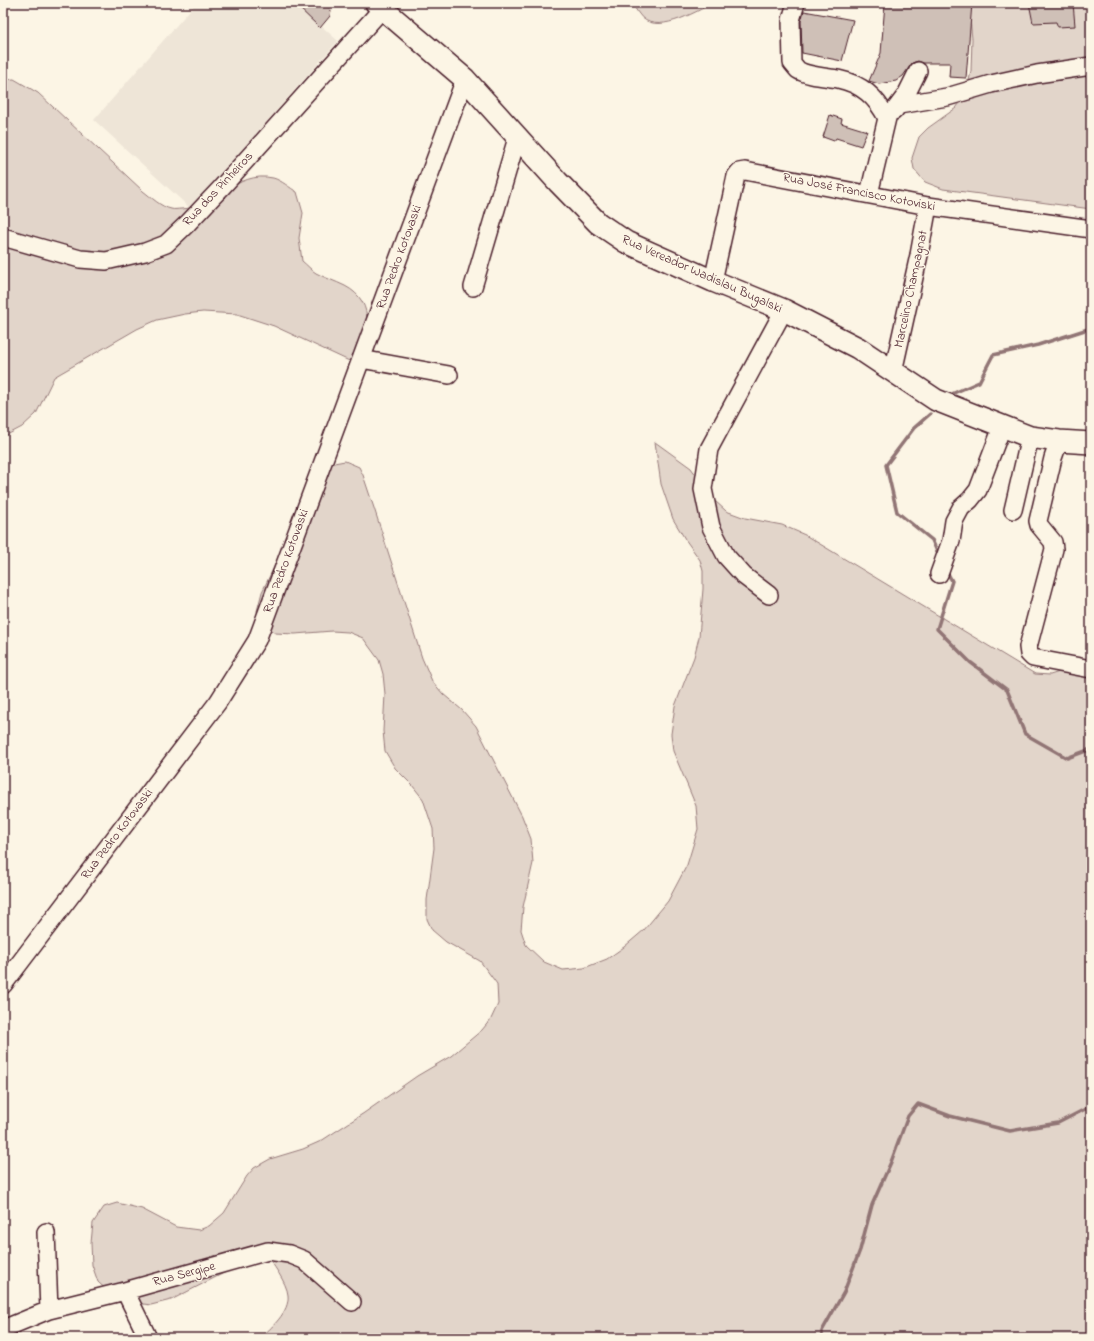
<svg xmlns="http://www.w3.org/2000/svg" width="1094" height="1341" viewBox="0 0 1094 1341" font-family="'Indie Flower',sans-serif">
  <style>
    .built { fill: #eee5d7 }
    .green { fill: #e2d5ca; stroke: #967a7a }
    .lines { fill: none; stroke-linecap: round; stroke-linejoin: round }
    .stream { stroke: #917474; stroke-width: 3.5 }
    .building { fill: #cfc0b7; stroke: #4a1f2b }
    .minor-casing { stroke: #4a1f2b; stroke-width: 20 }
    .major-casing { stroke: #4a1f2b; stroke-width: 24 }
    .minor { stroke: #fcf5e5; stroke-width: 17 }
    .major { stroke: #fcf5e5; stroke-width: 21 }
    .labels { text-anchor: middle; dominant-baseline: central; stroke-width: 3; stroke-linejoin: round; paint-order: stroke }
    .street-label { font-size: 13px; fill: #4a1f2b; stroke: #fcf5e5 }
  </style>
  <rect width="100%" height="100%" fill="#fcf5e5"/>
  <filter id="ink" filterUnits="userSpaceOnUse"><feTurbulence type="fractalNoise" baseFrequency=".025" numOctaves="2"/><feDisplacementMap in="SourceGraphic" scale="8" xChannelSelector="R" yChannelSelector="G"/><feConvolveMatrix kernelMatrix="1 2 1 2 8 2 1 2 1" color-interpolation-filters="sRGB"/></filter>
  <g filter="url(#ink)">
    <path class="built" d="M 196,3 L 296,3 L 338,41 L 190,208 L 94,120 Z"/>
    <path class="green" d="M 633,3 L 713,3 C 695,12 654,37 639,14 C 636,10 634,7 633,3 Z
      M 962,3 L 1091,3 L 1091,209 L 943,189 L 925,182 L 914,169 L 912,158 L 919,137 L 928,128 L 956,108 L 966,95 L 971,71 L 972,39 L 970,19 Z
      M 14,79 L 38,93 L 143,191 C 151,197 161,207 171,209 C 174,210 178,209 181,209 C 215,208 236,170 273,178 C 281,180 290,188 297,192 L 303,213 L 299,238 L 302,261 C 307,265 311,270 316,273 C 325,278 335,281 345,286 C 378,303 366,337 360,366 L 274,326 L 237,314 L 203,312 L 185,314 L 157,320 L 137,329 L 54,377 L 36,414 L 22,427 L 3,437 L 3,80 Z
      M 655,442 L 691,468 L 714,500 L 726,511 L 745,518 L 782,525 L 805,535 L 1035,674 L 1050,675 L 1084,664 L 1091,666 L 1091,1338 L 260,1338 C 271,1328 290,1312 288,1295 C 287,1283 272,1263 265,1253 L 220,1275 L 171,1300 L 151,1305 L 128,1302 L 112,1295 L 98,1282 L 92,1265 L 91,1243 L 93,1223 L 104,1207 L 117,1203 L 142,1209 L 176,1227 L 199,1230 L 209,1226 L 224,1213 L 247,1176 L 254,1168 L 270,1159 L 303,1149 L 321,1141 L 364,1113 L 417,1076 L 451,1056 L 482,1030 L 491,1019 L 498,1004 L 497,984 L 480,961 L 446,942 L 432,930 L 427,919 L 427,900 L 434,848 L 433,829 L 423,799 L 412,785 L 395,768 L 385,751 L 383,731 L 385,694 L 383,674 L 379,660 L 363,638 L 348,632 L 332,631 L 295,634 L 275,633 L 260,622 L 257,611 L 262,592 L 323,465 L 345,461 L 359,467 L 363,475 L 375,511 L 422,658 L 432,681 L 443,694 L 462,710 L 476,726 L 522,816 L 531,839 L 533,863 L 523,907 L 521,930 L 526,945 L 544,962 L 563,970 L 584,968 L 607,959 L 624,947 L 644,930 L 668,901 L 687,865 L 698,829 L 696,806 L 673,751 L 671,734 L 675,706 L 694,657 L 699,637 L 703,589 L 703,571 L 700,560 L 685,539 L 673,519 L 661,484 Z"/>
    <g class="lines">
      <path class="stream" d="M 947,396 L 979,382 L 993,355 L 1038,345 L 1091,328
        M 930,414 L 914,428 L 886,465 L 897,512 L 932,540 L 939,556
        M 946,570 L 952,581 L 937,629 L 970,662 L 1007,690 L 1025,734 L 1067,758 L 1091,749
        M 822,1338 L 822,1331 L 844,1292 L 860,1250 L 872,1205 L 891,1162 L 908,1116 L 918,1104 L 950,1116 L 1010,1131 L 1058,1123 L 1091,1106"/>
    </g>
    <path class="building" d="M 294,3 L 325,3 L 331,10 L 330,16 L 320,28 Z
      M 885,3 L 972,3 L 966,78 L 949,77 L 950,63 L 923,63 L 918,61 L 912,63 L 903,76 L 896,81 L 879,84 L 869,81 L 881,53 Z
      M 1029,3 L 1073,3 L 1075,26 L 1058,27 L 1056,22 L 1033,23 Z
      M 804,11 L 853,20 L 842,61 L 802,53 L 801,21 Z
      M 830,115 L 842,119 L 841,123 L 867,131 L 861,146 L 836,138 L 834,141 L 823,137 Z"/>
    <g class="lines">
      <defs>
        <path id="minor" d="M 796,3 L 791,20 L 792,63 C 794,65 796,68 798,70 C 807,76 827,77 838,79 C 862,84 876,97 887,118 L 869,194
          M 899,105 L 947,97 L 991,84 L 1037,74 L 1091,66
          M 894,111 L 906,95 L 918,71
          M 3,237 L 80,259 L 106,261 L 145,252 L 166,244 L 188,223 L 221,188 L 382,9
          M 713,281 L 736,176 L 739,172 L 745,171 L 928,206 L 1091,229
          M 473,287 L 517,138
          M 361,359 L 449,375
          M 893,372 L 919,255 L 928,206
          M 1059,441 L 1053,458 L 1038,521 L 1039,525 L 1053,542 L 1054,549 L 1028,647 L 1029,654 L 1033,658 L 1091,669
          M 1013,510 L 1030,437
          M 939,574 L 951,541 L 954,521 L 961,508 L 970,500 L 978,490 L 1002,427
          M 769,595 L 744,576 L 726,556 L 711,527 L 703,489 L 709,449 L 784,310
          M 3,985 L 218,702 L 257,640 L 465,79
          M 46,1232 L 49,1310
          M 125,1291 L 148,1338
          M 3,1329 L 49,1310 L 125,1291 L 268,1251 L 289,1254 L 304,1260 L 352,1302"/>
        <path id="major" d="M 376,3 L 465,79 L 558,182 L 598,223 L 626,242 L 713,281 L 784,310 L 858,348 L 936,400 L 1030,437 L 1059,441 L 1091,443"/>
      </defs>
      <use href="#minor" class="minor-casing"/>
      <use href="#major" class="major-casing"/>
      <use href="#minor" class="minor"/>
      <use href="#major" class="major"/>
    </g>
  </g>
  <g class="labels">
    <g class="street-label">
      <text transform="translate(218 189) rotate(-47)">Rua dos Pinheiros</text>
      <text transform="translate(859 192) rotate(11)">Rua José Francisco Kotoviski</text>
      <text transform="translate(399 257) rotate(-70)">Rua Pedro Kotovaski</text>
      <text transform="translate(702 274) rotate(24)">Rua Vereador Wadislau Bugalski</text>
      <text transform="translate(911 289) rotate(-78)">Marcelino Champagnat</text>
      <text transform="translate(286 561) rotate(-70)">Rua Pedro Kotovaski</text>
      <text transform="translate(117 834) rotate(-53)">Rua Pedro Kotovaski</text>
      <text transform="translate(184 1274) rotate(-15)">Rua Sergipe</text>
    </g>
  </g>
  <rect width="1094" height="1341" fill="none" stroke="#fcf5e5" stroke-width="16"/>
  <rect x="8" y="8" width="1078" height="1325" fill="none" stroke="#4a1f2b" stroke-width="1.5" filter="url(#ink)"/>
</svg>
